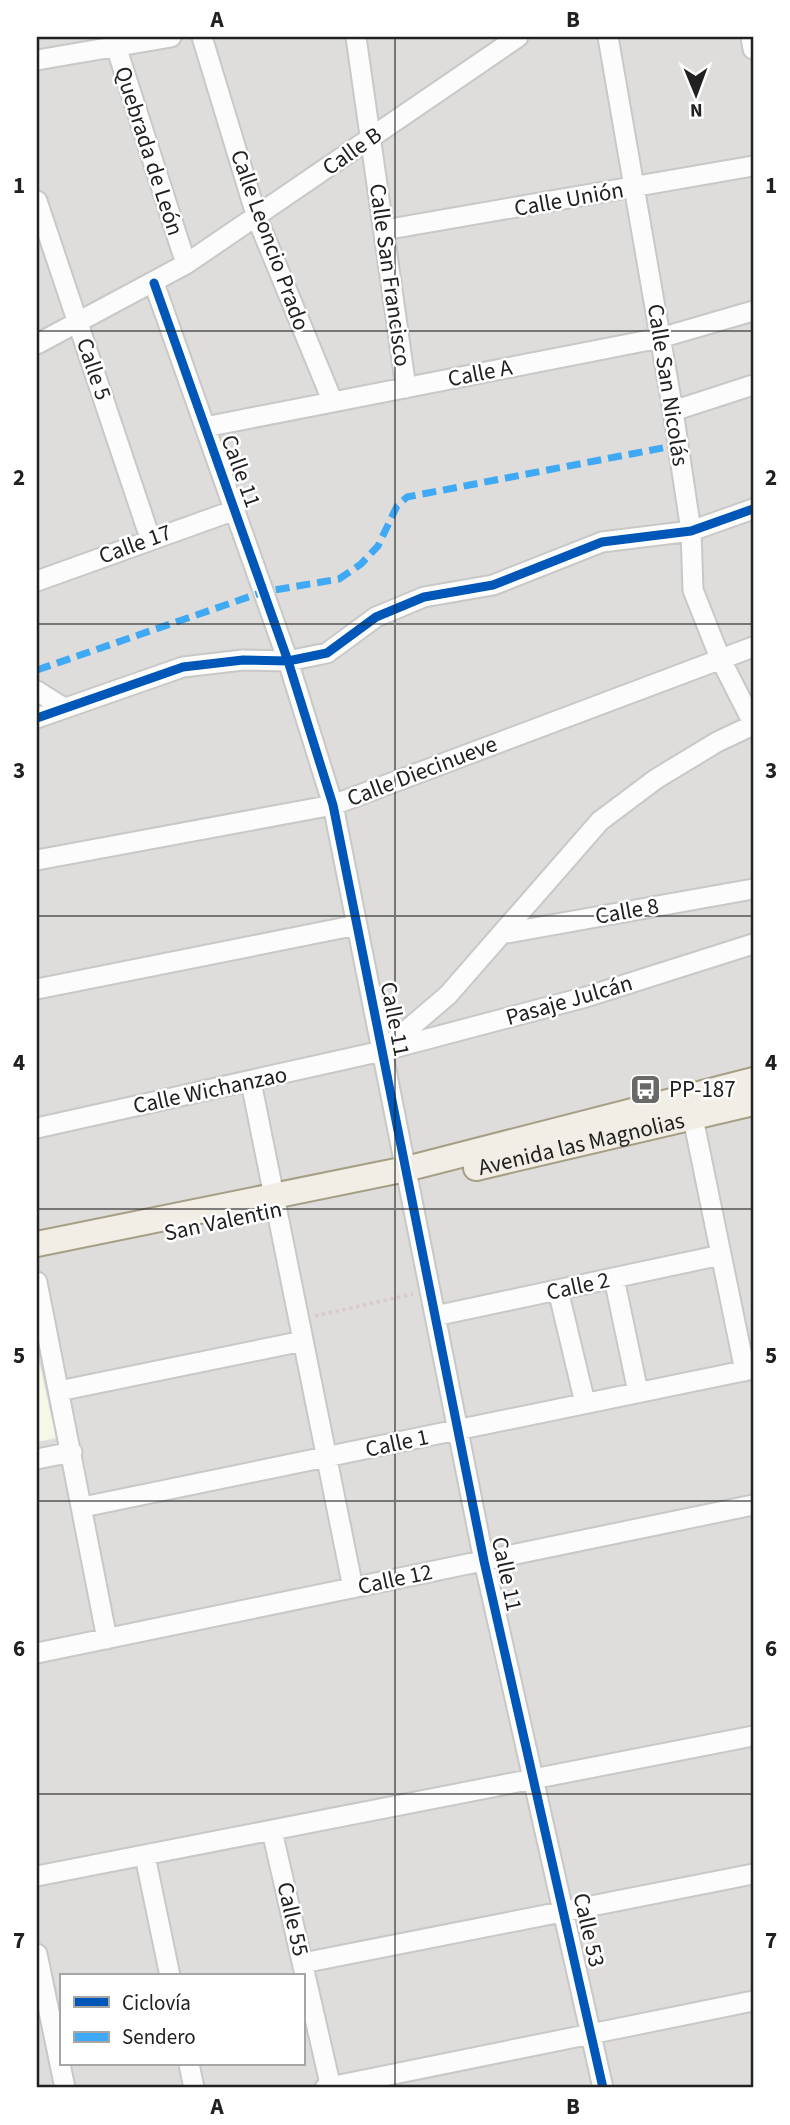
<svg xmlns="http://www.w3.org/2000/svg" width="790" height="2125" viewBox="0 0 790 2125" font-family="'Source Sans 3',sans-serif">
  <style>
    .residential { fill: #dedddb; fill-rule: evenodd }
    .education { fill: #f6f7e6 }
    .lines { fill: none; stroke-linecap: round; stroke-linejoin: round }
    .minor-casing { stroke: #c8c8c6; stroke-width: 23 }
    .major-casing { stroke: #a69f85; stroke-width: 28 }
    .path { stroke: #d8cbc8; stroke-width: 3.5; stroke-dasharray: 3.5 3.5; stroke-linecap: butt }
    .minor { stroke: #fdfcfc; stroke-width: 19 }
    .major { stroke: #f2eee6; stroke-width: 24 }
    .quiet { stroke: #3fa9f5; stroke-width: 7; stroke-dasharray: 14 7; stroke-linecap: butt }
    .cycleway-casing { stroke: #fff; stroke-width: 13 }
    .cycleway { stroke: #0057b8; stroke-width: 9 }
    .grid { fill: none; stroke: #212121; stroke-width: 2; stroke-opacity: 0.55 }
    .labels { text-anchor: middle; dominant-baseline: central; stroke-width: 5; stroke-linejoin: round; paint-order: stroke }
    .street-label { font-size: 23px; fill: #212121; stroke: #fff }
    .poi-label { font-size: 23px; fill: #212121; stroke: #fff; text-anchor: start }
    .neatline { fill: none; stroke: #212121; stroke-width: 2.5 }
    .grid-label { font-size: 23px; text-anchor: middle; font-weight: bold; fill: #212121 }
  </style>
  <rect width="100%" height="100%" fill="#efeeea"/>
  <path class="residential" d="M 37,37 L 753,37 L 753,2088 L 37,2088 ZM 61,1976 L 303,1976 L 303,2064 L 61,2064 Z"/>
  <path class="education" d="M 37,1352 L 56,1438 L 37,1442 Z"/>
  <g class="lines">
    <defs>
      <path id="minor" d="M 113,37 L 186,264
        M 202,37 L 257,218 L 332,400
        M 356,37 L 406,388
        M 608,37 L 673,411 L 691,531 L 693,590 L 720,658 L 753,723
        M 751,37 L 753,49
        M 37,60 L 171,37
        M 37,201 L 150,538
        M 384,230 L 753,166
        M 154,283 L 288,661 L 333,805 L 484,1561 L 603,2088
        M 37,344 L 186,264 L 518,37
        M 673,411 L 753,385
        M 205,427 L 660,338 L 753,311
        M 37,581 L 235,510
        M 37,691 L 64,708
        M 37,718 L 183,667 L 243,660 L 288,661 L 327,653 L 376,617 L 424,597 L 493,585 L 602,542 L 691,531 L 753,509
        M 37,860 L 333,805 L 753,647
        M 501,934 L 753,889
        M 37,989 L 357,925
        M 386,1048 L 448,995 L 600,821 L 656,779 L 717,742 L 753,725
        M 251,1082 L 353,1588
        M 693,1118 L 745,1371
        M 37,1128 L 382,1051 L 586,997 L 753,944
        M 614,1278 L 638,1392
        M 37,1282 L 107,1639
        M 558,1290 L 585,1403
        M 435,1316 L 721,1255
        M 59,1391 L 303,1341
        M 37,1459 L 72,1452
        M 83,1507 L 753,1369
        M 37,1653 L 753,1505
        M 272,1831 L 331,2088
        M 145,1856 L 170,1976
        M 37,1876 L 753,1736
        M 37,1954 L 65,2088
        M 303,1963 L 753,1874
        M 189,2064 L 194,2088
        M 325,2088 L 753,2001"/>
      <g id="major">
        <path id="s1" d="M 476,1168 L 753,1103"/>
        <path d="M 37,1244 L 406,1169 L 753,1080"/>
      </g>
    </defs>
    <use href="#minor" class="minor-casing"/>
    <use href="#major" class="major-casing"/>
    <path class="path" d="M 315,1316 L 413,1294"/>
    <use href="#minor" class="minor"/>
    <use href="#major" class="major"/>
    <path class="quiet" d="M 37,670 L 263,592 L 339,579 L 361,564 L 378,546 L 397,506 L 407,497 L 678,445"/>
    <defs>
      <path id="cycleway" d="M 154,283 L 288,661 L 333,805 L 484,1561 L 603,2088
        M 37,718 L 183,667 L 243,660 L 288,661 L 327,653 L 376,617 L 424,597 L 493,585 L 602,542 L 691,531 L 753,509"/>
    </defs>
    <use href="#cycleway" class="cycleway-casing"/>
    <use href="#cycleway" class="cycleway"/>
  </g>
  <path class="grid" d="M 395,37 L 395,2088M 37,331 L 753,331M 37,624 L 753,624M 37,916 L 753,916M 37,1209 L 753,1209M 37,1501 L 753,1501M 37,1794 L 753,1794"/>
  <defs>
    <symbol id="bus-square" viewBox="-11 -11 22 22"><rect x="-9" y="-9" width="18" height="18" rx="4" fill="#696967" stroke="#fff"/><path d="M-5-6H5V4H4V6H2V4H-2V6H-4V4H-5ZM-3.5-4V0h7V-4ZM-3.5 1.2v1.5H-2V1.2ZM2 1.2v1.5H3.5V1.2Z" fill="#fff"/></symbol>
  </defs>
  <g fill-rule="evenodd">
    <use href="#bus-square" x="628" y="1072" width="35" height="35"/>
  </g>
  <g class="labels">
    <g class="street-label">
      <text transform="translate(149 151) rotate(72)">Quebrada de León</text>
      <text transform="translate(352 151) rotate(-35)">Calle B</text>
      <text transform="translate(569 199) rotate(-10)">Calle Unión</text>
      <text transform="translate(270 240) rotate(70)">Calle Leoncio Prado</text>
      <text transform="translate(390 275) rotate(82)">Calle San Francisco</text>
      <text transform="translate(94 369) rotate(71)">Calle 5</text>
      <text transform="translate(480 373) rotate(-11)">Calle A</text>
      <text transform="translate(668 385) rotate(81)">Calle San Nicolás</text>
      <text transform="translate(241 471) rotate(70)">Calle 11</text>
      <text transform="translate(135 544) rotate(-20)">Calle 17</text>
      <text transform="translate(422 771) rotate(-21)">Calle Diecinueve</text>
      <text transform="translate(627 911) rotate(-10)">Calle 8</text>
      <text transform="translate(569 1000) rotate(-16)">Pasaje Julcán</text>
      <text transform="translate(395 1019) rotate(79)">Calle 11</text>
      <text transform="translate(210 1090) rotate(-12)">Calle Wichanzao</text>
      <text stroke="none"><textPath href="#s1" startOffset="108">Avenida las Magnolias</textPath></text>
      <text transform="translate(223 1221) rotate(-12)">San Valentin</text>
      <text transform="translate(578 1286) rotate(-12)">Calle 2</text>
      <text transform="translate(397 1443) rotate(-12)">Calle 1</text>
      <text transform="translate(507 1574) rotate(78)">Calle 11</text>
      <text transform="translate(395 1579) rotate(-12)">Calle 12</text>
      <text transform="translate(293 1919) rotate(77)">Calle 55</text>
      <text transform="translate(589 1930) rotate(77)">Calle 53</text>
    </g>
    <g class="poi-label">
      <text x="669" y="1089">PP-187</text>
    </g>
  </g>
  <rect width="790" height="2125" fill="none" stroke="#ffffff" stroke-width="77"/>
  <rect x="60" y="1974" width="245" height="91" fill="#ffffff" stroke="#a6a6a6" stroke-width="2"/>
  <rect x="74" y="1997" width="35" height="10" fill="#0057b8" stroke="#a6a6a6" stroke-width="2"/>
  <text x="122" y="2010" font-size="21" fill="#212121">Ciclovía</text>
  <rect x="74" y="2032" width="35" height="10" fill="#3fa9f5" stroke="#a6a6a6" stroke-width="2"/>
  <text x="122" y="2044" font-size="21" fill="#212121">Sendero</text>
  <g transform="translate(696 94) rotate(179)" stroke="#ffffff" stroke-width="5" paint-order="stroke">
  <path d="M0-5L12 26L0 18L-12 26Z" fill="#212121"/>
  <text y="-10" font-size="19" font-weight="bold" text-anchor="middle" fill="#212121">N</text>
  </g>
  <rect x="38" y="38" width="714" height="2048" class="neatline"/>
  <g class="grid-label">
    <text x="217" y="27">A</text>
    <text x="573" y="27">B</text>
    <text x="19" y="193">1</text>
    <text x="771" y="193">1</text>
    <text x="19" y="485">2</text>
    <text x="771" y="485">2</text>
    <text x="19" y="778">3</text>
    <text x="771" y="778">3</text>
    <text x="19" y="1070">4</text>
    <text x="771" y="1070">4</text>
    <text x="19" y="1363">5</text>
    <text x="771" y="1363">5</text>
    <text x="19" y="1656">6</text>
    <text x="771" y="1656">6</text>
    <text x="19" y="1948">7</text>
    <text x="771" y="1948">7</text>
    <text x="217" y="2114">A</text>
    <text x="573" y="2114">B</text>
  </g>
</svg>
